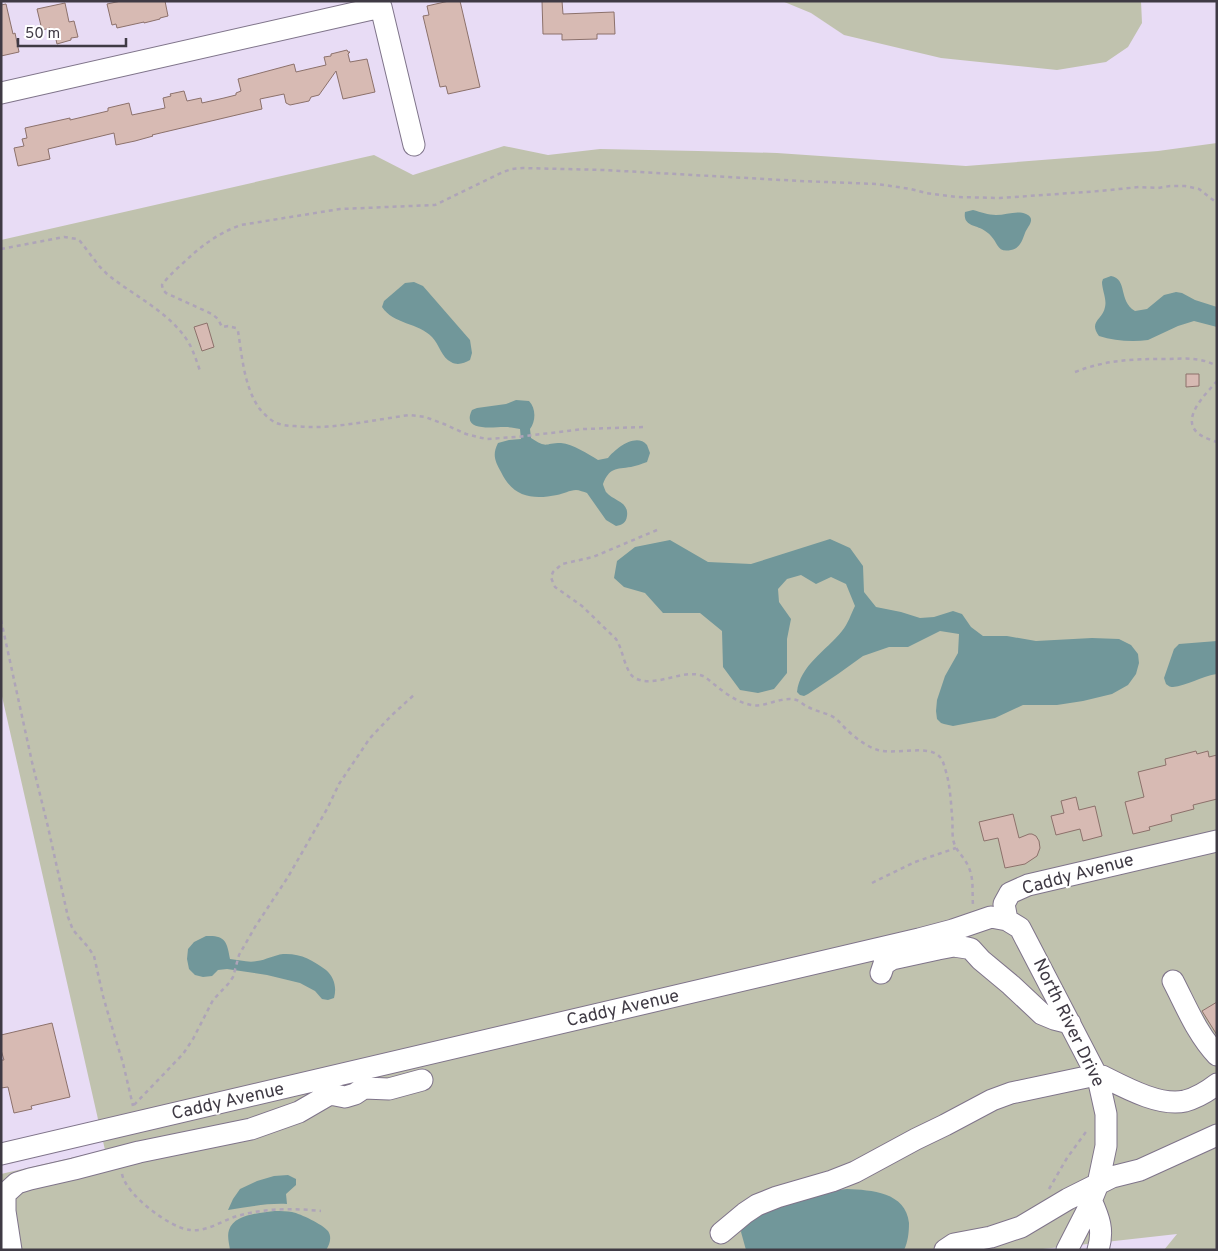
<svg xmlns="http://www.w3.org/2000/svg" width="1218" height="1251" viewBox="0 0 1218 1251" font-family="Overpass,sans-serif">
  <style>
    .green { fill: #c0c2ae }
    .water { fill: #71979a }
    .building { fill: #d7bab3; stroke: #8c716b }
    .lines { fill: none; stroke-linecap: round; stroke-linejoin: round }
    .minor-casing { stroke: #7f748a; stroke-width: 23 }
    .path { stroke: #aea4b8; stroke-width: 2.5; stroke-dasharray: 4 4; stroke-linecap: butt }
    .minor { stroke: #fff; stroke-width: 21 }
    .labels { text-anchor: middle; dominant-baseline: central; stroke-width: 4; stroke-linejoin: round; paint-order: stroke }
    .street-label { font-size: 18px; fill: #3f3a44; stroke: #fff }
  </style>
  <rect width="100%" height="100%" fill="#e8dcf5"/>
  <path class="green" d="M 782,1 L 1141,1 L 1142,23 L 1128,47 L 1106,62 L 1057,70 L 941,58 L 844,35 L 811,13 Z
    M 1217,143 L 1217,1250 L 1164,1250 L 1177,1234 L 1034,1250 L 3,1250 L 1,1238 L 1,1174 L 105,1150 L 1,692 L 1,240 L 374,155 L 413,175 L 504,146 L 548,155 L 600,149 L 698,151 L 777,153 L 966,166 L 1158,151 Z"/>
  <path class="water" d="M 973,210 C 981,212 988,215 996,215 C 1006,215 1017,210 1026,214 C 1037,219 1027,227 1025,233 C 1022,241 1020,248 1011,250 C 997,253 998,243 991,236 C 989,233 985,231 982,229 C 973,225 963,225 965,212 Z
    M 1111,276 C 1128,279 1118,301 1135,311 L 1147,309 L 1164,295 L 1176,292 L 1182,293 L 1195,300 L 1217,307 L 1217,327 L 1194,321 L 1178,326 L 1148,340 C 1133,342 1114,341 1099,336 C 1088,321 1103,320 1105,307 C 1107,299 1102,290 1102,282 L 1103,279 Z
    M 414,282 L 423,286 L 470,340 L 472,353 L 470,360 C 464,363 458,366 451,362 C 442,358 439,344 432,337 C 419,323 393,324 382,307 L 384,301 L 405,283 Z
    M 516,400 L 529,401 C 536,408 536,421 530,429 L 531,438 C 548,449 544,443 561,443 C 573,444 588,454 598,460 L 608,458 C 615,449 636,432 647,445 C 648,448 649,450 650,453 L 647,462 C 641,464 636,466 631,467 C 616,469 609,468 603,484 C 603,485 606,492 606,492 C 613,501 629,501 627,516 C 626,523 622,525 616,526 L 606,520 L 587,493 C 584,492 579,490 576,490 C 570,490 563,494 557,495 C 532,500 513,497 501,472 C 495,461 492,455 498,443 L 509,440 L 521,439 L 520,429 C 515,428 510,427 504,427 C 492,427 461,432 472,410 L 477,408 L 506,404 Z
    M 830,539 L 850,548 L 863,566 L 864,592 L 876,607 L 901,612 L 920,618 L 934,617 L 953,611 L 962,614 L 971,627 L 983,636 L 1007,636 L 1036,641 L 1092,638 L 1119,639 L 1131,645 L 1138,654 L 1139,663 L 1136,674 L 1128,685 L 1112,694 L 1083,701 L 1057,705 L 1023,705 L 995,718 L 953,726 L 944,724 L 941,723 L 937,719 L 936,711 L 937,700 L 945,676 L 958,653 L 959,634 L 940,631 L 908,647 L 889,647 L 863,656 L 838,674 L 808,694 L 804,696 L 800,695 L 797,692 C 800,665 826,651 842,631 C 848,624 851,614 855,606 L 846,584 L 831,577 L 816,584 L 801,575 L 787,579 L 778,589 L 779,602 L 791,619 L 787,639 L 787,673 L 774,689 L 758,693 L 740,690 L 723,667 L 722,631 L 700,613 L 663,613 L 645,593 L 624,587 L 614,578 L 617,561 L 635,547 L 670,540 L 708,562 L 751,564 Z
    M 1217,641 L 1217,674 C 1202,676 1186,686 1173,687 C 1169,687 1169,686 1166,684 L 1164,678 L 1174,649 L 1179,644 Z
    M 206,936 C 225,935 227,941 230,959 C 239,960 249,963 257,961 C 266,960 274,955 283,954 C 300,953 313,960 326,970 C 334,977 337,987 334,998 L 328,1000 L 322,999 L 315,991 L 300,983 L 267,975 L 227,969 L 218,970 L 212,976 L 203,977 L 195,975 L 189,969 L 187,959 L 188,949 L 194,942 Z
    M 288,1175 L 296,1179 L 296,1185 L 286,1194 L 287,1204 C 267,1203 248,1207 228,1210 L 233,1199 L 240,1189 L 257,1181 L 274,1176 Z
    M 847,1189 C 871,1190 906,1192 909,1223 C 909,1232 908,1242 904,1250 L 746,1250 L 741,1232 L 744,1223 L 751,1217 L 819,1192 Z
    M 275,1211 C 281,1211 287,1211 292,1212 C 301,1214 322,1224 328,1231 C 332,1237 330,1244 326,1250 L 230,1250 C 229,1243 227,1236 229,1230 C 234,1214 261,1213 275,1211 Z"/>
  <path class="building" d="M 121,1 L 165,1 L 168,16 L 160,18 L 160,19 L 144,23 L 144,22 L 117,28 L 116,24 L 112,25 L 107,4 Z
    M 449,1 L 460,1 L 480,87 L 448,94 L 446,86 L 440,87 L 423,16 L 429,15 L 427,6 Z
    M 542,1 L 562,1 L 563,14 L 614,12 L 615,34 L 597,34 L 597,39 L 562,40 L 562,34 L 543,34 Z
    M 65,3 L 69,22 L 74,21 L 78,37 L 71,38 L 71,40 L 57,44 L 54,31 L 51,31 L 50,28 L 42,30 L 37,9 Z
    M 6,4 L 13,34 L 15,33 L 19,52 L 1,56 L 1,5 Z
    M 347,50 L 348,52 L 350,52 L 348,54 L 350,62 L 367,59 L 375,92 L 343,99 L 336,71 L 319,95 L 311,97 L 309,101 L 290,105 L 286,103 L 284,94 L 260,99 L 262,109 L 152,135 L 153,136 L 135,141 L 116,145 L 114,133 L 48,149 L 50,159 L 18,166 L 14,148 L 24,146 L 22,139 L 27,138 L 25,128 L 70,118 L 70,120 L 108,111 L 108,108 L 129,103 L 132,115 L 165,108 L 163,98 L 171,96 L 170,94 L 184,91 L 187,101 L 201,98 L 202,103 L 224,98 L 236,95 L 236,93 L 241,91 L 238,79 L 294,64 L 296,72 L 326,65 L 324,57 L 331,56 L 331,54 Z
    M 207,323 L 214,347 L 202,351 L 194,327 Z
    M 1186,374 L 1199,374 L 1199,386 L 1186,387 Z
    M 1196,751 L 1197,754 L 1208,751 L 1209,757 L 1217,755 L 1217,799 L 1193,805 L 1194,809 L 1171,815 L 1172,821 L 1149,827 L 1150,830 L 1133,834 L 1125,802 L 1144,797 L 1138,772 L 1166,765 L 1165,759 Z
    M 1076,797 L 1079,810 L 1095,806 L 1102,836 L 1083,841 L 1080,829 L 1056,835 L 1051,816 L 1064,813 L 1061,801 Z
    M 1013,814 L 1019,838 L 1029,834 L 1032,834 L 1036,836 L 1039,841 L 1040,848 L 1037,856 L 1025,864 L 1005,868 L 998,838 L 984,841 L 979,822 Z
    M 1217,1002 L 1217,1035 L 1202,1011 Z
    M 52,1023 L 70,1097 L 31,1106 L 32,1109 L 14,1113 L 8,1087 L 1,1088 L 1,1060 L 4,1060 L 1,1050 L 1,1035 Z"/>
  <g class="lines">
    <defs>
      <path id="minor" d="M 1,93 L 381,7 L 414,145
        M 1007,920 L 1004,904 L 1010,893 L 1028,885 L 1217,841
        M 881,973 L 884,964 L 892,959 L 938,949 L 954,946 L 967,948 L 971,949 L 981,960 L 1011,985 L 1042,1014 L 1054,1019 L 1070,1023
        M 1173,981 C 1186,1006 1197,1034 1217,1055
        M 1,1154 L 919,939 L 953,930 L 991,917 L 1007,920 L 1020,928 L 1098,1078 L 1106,1114 L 1106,1146 L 1098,1184 L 1087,1211 L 1067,1250
        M 1091,1200 C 1099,1218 1104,1230 1098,1250
        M 721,1233 L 745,1213 L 757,1205 L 777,1197 L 832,1181 L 855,1172 L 916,1139 L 945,1125 L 992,1100 L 1011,1093 L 1096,1075 L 1102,1076 C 1124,1087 1160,1107 1185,1101 C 1196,1098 1208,1091 1217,1084
        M 11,1250 L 5,1211 L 5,1194 L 17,1183 L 30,1179 L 74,1169 L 139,1152 L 251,1129 L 299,1112 L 330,1094 L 345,1097 L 355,1094 L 364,1088 L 389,1089 L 422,1080
        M 945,1250 L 954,1244 L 991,1237 L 1021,1227 L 1068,1199 L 1112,1177 L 1140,1170 L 1217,1135"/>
    </defs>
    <use href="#minor" class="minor-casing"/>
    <path class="path" d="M 1,249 L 64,237 L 77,239 L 80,241 L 100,267 L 107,274 C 135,297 172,313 190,345 C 194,353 197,362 200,371
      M 1075,372 C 1106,360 1131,359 1164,359 C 1184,359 1198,356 1217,366
      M 1217,381 C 1206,394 1179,419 1199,434 C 1204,438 1211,440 1217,442
      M 643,427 L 584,429 L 517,437 L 486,439 L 466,434 L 444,424 L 425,417 L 409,415 C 396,417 383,419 371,421 C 345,425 321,429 295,426 C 288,426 282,425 276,423 C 270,420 263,413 259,408 C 244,386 242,356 238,331 L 236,328 L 228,326 L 222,327 L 218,319 L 212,314 L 166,293 L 163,290 L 162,285 C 167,278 174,271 181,265 C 200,247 216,234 241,225 L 340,209 L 435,205 L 503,172 L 512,169 L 523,168 L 604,170 L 800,181 L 877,184 L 911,189 L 926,193 L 957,197 L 1000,198 L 1100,191 L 1139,187 L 1158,188 L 1170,186 L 1185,186 L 1199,189 L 1217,203
      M 657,530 L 593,557 L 562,564 L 553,572 L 551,577 L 552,580 L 555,587 L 582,606 L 616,639 C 623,649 625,673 635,678 C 654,689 683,668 703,676 C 707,678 711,682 715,685 C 725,693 737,702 751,705 C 767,708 783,694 799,701 C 802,703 805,706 808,707 C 817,712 829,713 836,719 C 839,721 841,724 844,727 C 853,736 865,746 878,750 C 896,755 929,744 940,757 C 944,762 945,769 947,775 C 950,788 951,802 952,816 C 953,823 952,831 953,839 C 955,851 965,857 969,868 C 974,879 972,893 973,905
      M 1,620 L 32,762 L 48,827 L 68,917 L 73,930 L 88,947 L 94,956 L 103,996 L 114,1034 L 123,1063 L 133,1106
      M 872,883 L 915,862 L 956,848
      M 134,1105 L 183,1054 L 193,1039 L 213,1000 L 229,983 L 233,977 L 239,955 L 255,927 L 288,877 L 327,809 L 339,784 L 370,738 L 392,715 L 415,694
      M 122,1174 C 126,1195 170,1228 190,1230 C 206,1232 220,1222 234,1217 C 262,1208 292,1208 321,1211
      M 1049,1189 L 1067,1158 L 1088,1129"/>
    <use href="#minor" class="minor"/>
  </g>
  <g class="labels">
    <g class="street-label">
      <text transform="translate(1078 875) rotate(-15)">Caddy Avenue</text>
      <text transform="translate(623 1009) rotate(-13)">Caddy Avenue</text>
      <text transform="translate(1068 1023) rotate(64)">North River Drive</text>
      <text transform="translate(228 1102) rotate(-13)">Caddy Avenue</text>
    </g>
  </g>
  <rect width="1218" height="1251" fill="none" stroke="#3f3a44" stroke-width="5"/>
  <path d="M18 38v8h108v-8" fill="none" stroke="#3f3a44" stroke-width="2.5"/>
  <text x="25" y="38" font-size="15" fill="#3f3a44" stroke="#ffffff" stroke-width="4" paint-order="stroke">50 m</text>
</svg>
